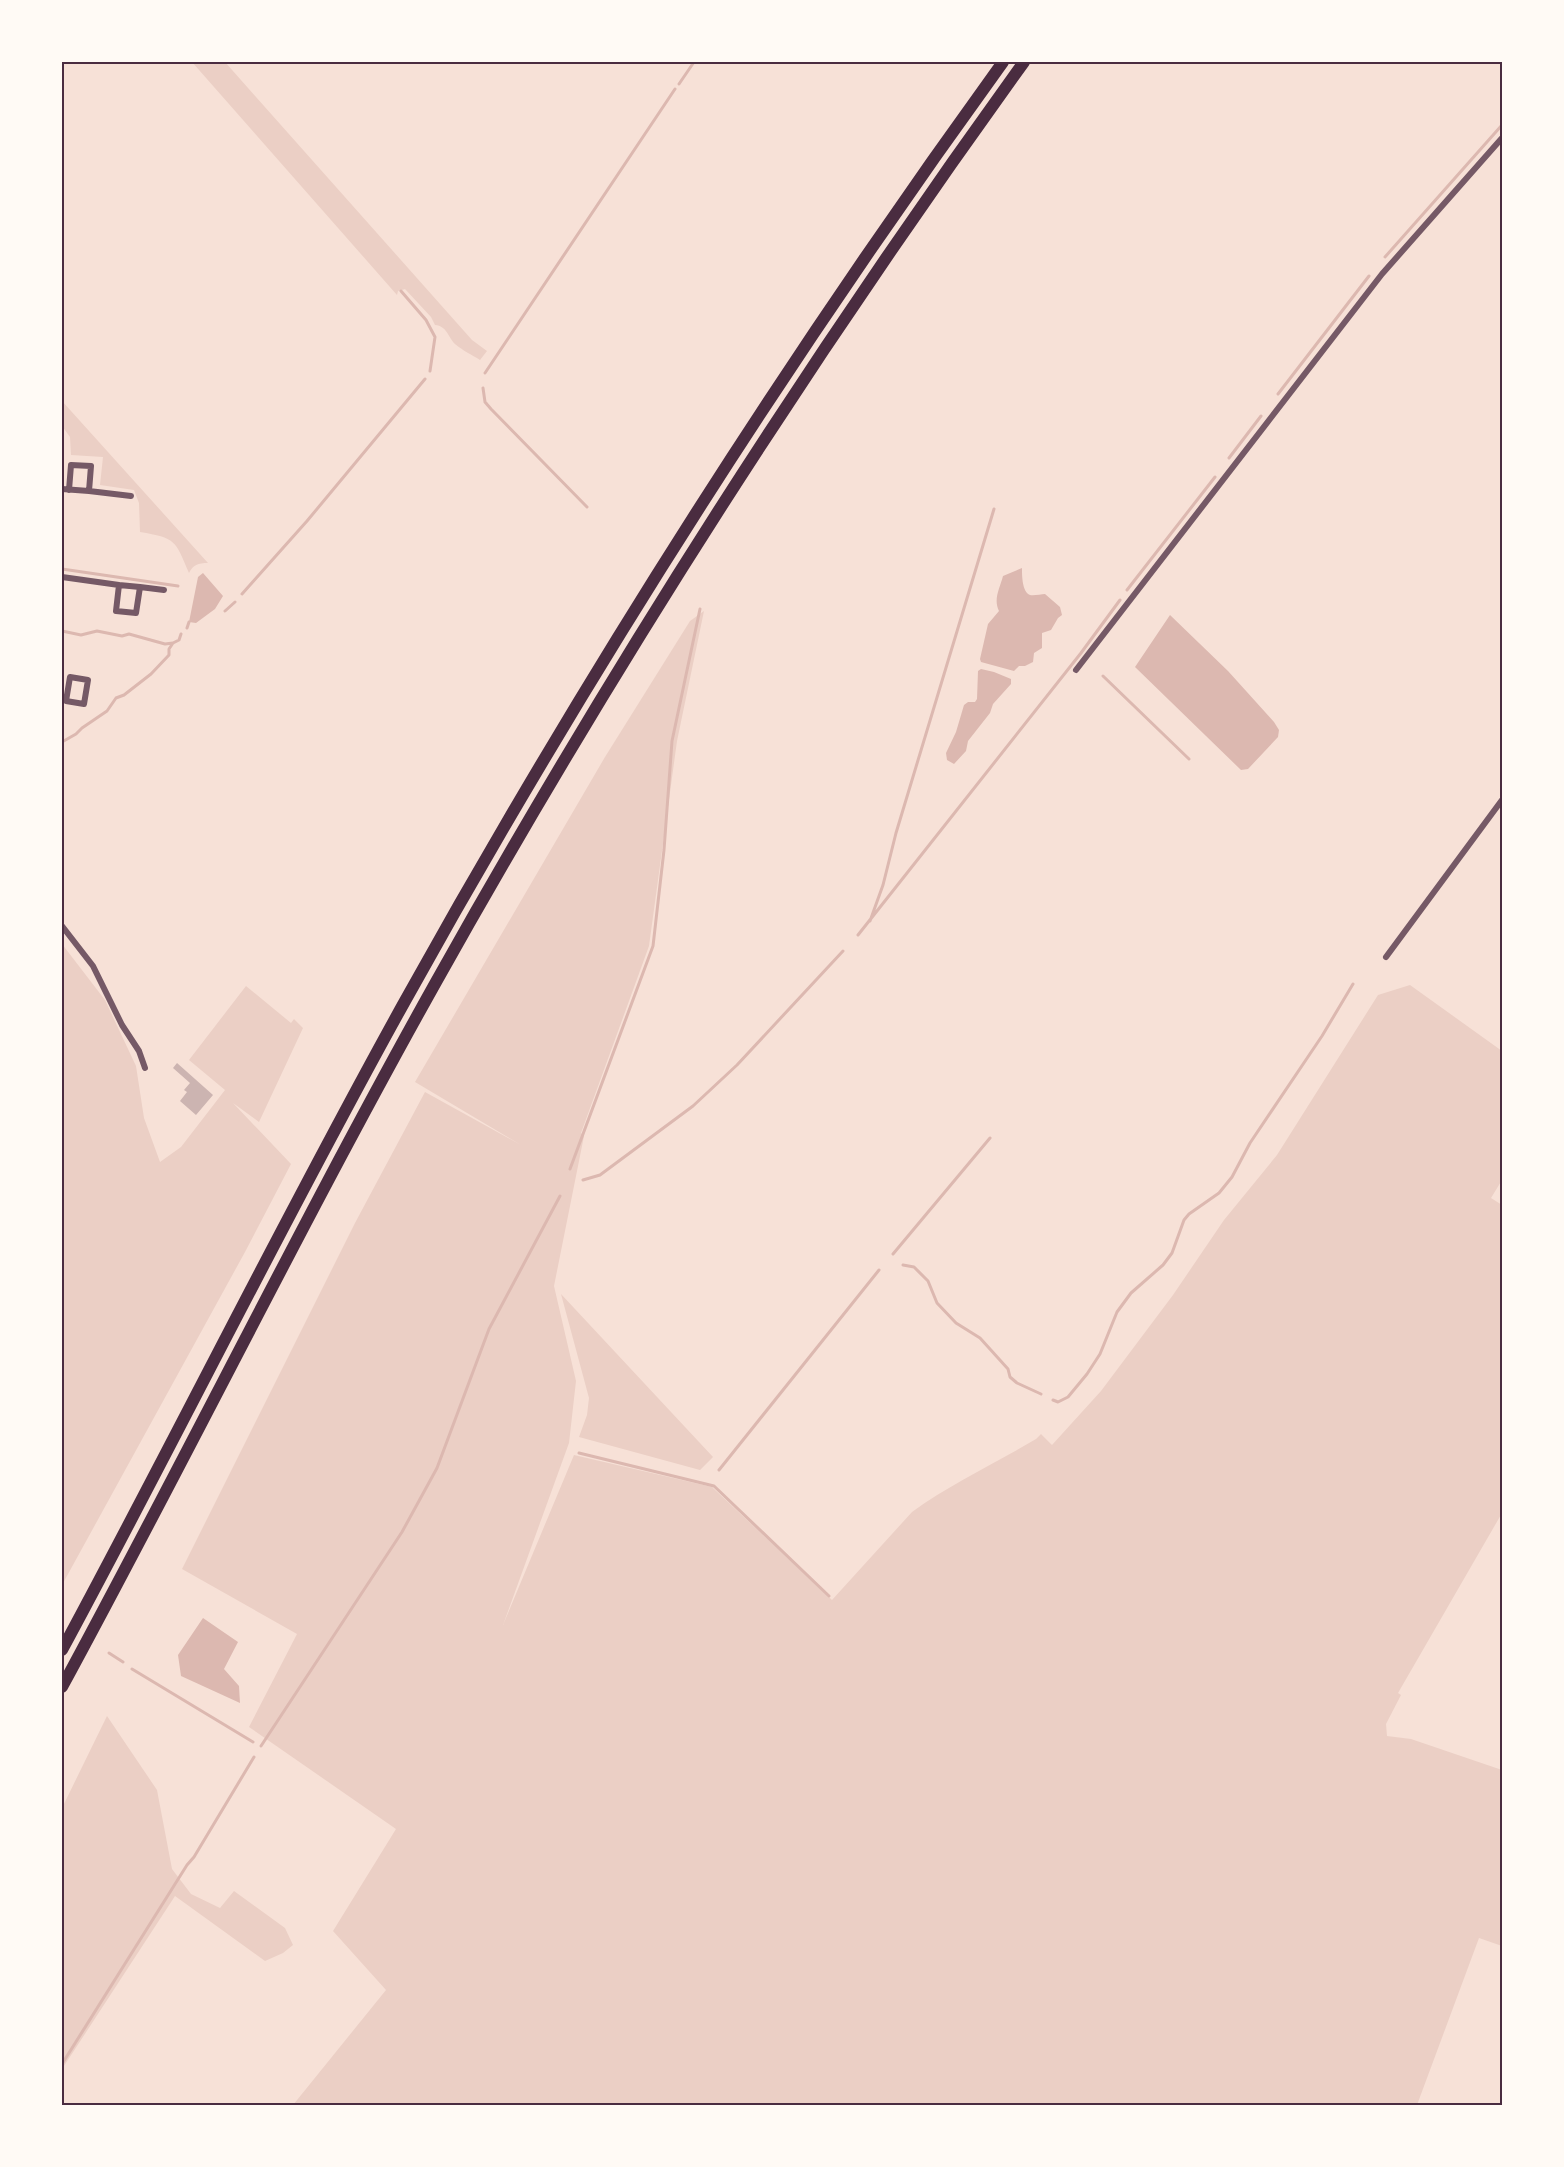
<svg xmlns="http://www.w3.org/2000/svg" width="1564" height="2167" viewBox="0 0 1564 2167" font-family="Karla,sans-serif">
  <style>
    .green { fill: #ebcfc5 }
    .water { fill: #dcb8b0 }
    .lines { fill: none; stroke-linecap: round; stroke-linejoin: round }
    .stream { stroke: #dcb8b0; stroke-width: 3 }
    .building { fill: #ccb4b1 }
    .minor { stroke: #755966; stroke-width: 6 }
    .motorway { stroke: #4a2c40; stroke-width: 12 }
    .neatline { fill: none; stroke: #4a2c40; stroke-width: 2 }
  </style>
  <rect width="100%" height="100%" fill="#f7e1d7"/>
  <path class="green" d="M 192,62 L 225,62 L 472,340 L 487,351 L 480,360 C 472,355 462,350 455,344 C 448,337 447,326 435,325 L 431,317 L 405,289 L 398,291 L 397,295 Z
    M 62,401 L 208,563 C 198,563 193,565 189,573 C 175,540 176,538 140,532 L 139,503 L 134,490 L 100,485 L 103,457 L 71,455 L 70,437 L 62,426 Z
    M 704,611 L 677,741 L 649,946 L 581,1133 L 584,1136 L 554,1286 L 576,1381 L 569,1443 L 503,1625 L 574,1455 L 712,1487 L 832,1600 L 912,1512 C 950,1484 994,1464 1036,1439 L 1041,1434 L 1052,1445 L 1101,1391 L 1173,1295 L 1224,1220 L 1277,1155 L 1378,995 L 1410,985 L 1502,1051 L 1502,1180 L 1491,1198 L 1502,1205 L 1502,1513 L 1398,1693 L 1401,1695 L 1386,1724 L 1387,1736 L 1411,1739 L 1502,1770 L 1502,1946 L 1479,1938 L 1417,2105 L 293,2105 L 386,1990 L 333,1931 L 396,1829 L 249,1727 L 297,1634 L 182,1569 L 355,1223 L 425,1092 L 521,1145 L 415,1082 L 605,757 L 690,621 Z
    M 62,944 L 105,1000 L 136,1066 L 144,1118 L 160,1162 L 181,1147 L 225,1090 L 189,1060 L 246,986 L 291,1023 L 294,1019 L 303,1028 L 259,1122 L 233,1103 L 291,1164 L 245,1252 L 62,1585 Z
    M 561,1294 L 713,1457 L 700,1470 L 579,1437 L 587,1415 L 589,1398 Z
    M 107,1716 L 157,1790 L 172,1869 L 191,1894 L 220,1908 L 234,1891 L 285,1928 L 293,1945 L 283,1953 L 265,1961 L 175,1896 L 62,2069 L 62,1808 Z"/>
  <path class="water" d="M 1022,568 C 1022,575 1022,592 1030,595 C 1034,596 1041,594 1045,594 L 1060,607 L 1062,615 L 1058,618 L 1051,630 L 1042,633 L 1042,648 L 1034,653 L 1033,662 L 1025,666 L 1019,666 L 1014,671 L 981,662 L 980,659 L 988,624 L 999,611 C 993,599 1000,588 1003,576 Z
    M 203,573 L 223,596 L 215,609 L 196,623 L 189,622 L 198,577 Z
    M 1170,615 L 1228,671 L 1274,722 L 1279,730 L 1278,737 L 1248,769 L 1241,770 L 1135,667 Z
    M 981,669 L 994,672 L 1011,679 L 1011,684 L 993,704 L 990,713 L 968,741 L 966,751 L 954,764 L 947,760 L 946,753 L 956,732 L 964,705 L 968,702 L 975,702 L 977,699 L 978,671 Z
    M 203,1618 L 238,1642 L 224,1669 L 239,1686 L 240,1703 L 181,1676 L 178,1655 Z"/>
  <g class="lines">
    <path class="stream" d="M 679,84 L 694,62
      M 1385,257 L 1502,125
      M 401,291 L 426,320 L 435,337 L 430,371
      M 485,373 L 675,89
      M 483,388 L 485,402 L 491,409 L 587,507
      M 1278,394 L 1369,276
      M 1229,458 L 1261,416
      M 62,569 L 178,586
      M 1127,590 L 1215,477
      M 242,594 L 307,521 L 425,379
      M 225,611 L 235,602
      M 187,628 L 189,622
      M 62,631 L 81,635 L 97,631 L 122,636 L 129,634 L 165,644 L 173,643
      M 1103,676 L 1189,759
      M 62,742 L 76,734 L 82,728 L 107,711 L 116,698 L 124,695 L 151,674 L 169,655 L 169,649 L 173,643 L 179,640 L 181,634
      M 870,921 L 883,885 L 896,833 L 994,509
      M 858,935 L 1081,653 L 1120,600
      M 570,1169 L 653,946 L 664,850 L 672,741 L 700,609
      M 583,1180 L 600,1175 L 693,1106 L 737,1065 L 843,951
      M 893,1254 L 990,1138
      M 903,1265 L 914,1267 L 928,1281 L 937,1303 L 956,1323 L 980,1338 L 1008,1369 L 1010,1377 L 1017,1383 L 1041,1394
      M 1053,1400 L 1058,1402 L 1068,1397 L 1087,1374 L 1100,1354 L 1117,1312 L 1131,1293 L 1163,1265 L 1172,1253 L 1184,1220 L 1189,1214 L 1219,1193 L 1232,1177 L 1250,1143 L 1322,1036 L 1353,984
      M 579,1453 L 714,1486 L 829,1596
      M 719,1470 L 879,1270
      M 109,1653 L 123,1662
      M 132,1669 L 253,1742
      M 261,1746 L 402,1532 L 437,1468 L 489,1329 L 560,1196
      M 62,2064 L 187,1865 L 194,1857 L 254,1757"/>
  </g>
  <path class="building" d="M 177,1063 L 213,1095 L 196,1115 L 180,1101 L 187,1092 L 184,1090 L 190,1083 L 173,1068 Z"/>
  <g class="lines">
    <path class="minor" d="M 62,489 L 89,491 L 91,466 L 71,465 L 69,490
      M 89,491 L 131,496
      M 62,577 L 119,585
      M 119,585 L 140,587 L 136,613 L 116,611 Z
      M 140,587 L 164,590
      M 1076,670 L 1382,274 L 1502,138
      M 70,677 L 88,680 L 84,704 L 66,701 Z
      M 62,926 L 93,966 L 122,1025 L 139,1051 L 145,1068
      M 1386,957 L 1502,800"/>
    <path class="motorway" d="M 62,1650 C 178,1435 286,1215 405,1001 C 585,677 785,363 1003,62
      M 62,1687 C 189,1453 306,1214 436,982 C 614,664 811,357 1024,62"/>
  </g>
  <rect width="1564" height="2167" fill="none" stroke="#fffaf5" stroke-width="126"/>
  <rect x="63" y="63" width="1438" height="2041" class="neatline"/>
</svg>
